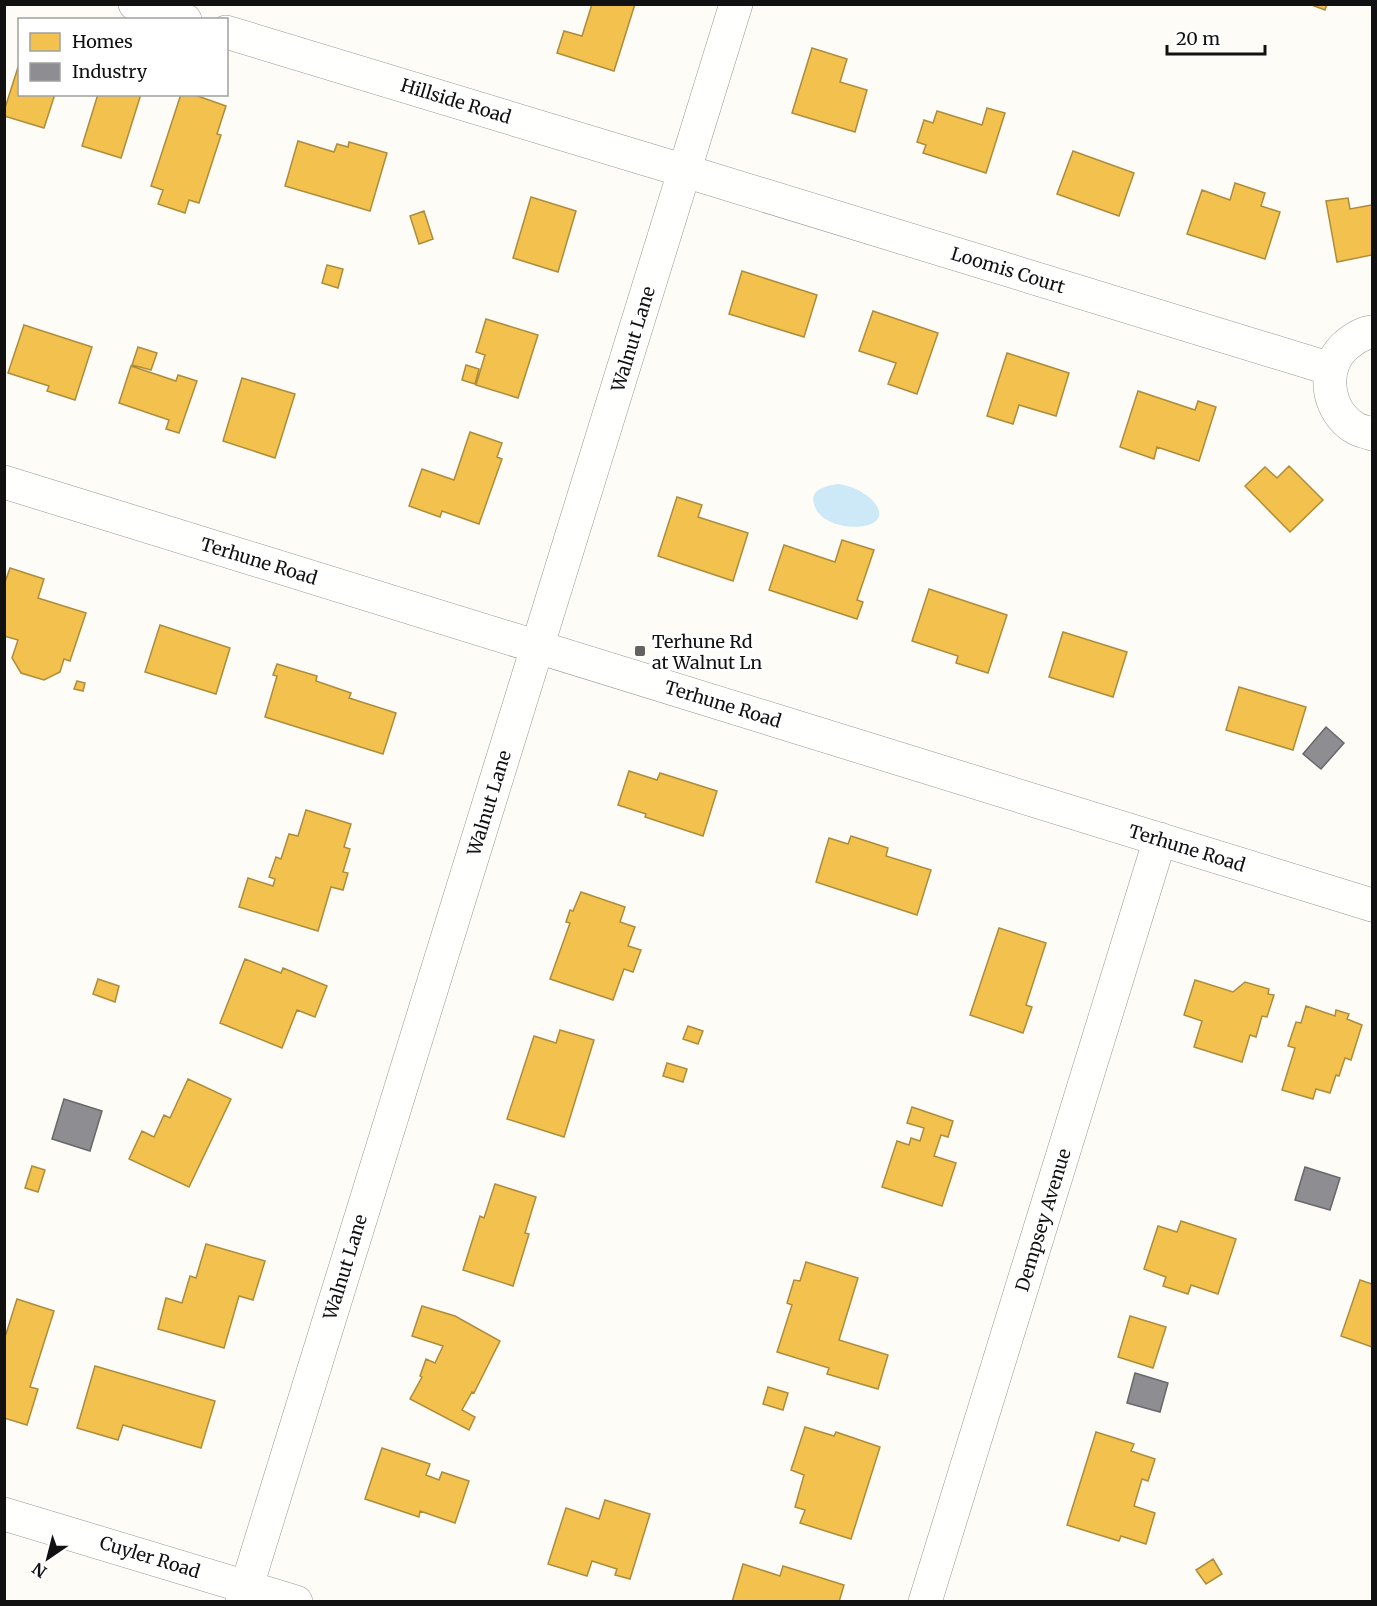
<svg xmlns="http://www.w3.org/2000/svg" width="1377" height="1606" viewBox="0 0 1377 1606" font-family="Merriweather,serif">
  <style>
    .water { fill: #cde8f7 }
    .homes { fill: #f2c14e; stroke: #ae8c3c; stroke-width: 1.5 }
    .industry { fill: #8d8d92; stroke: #68686b; stroke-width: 1.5 }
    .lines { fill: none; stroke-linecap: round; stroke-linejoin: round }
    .minor-casing { stroke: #979795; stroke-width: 34 }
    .minor { stroke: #fffffe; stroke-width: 33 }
    .poi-dot { fill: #646362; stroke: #fff; stroke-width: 2 }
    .labels { text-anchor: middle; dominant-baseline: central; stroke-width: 6; stroke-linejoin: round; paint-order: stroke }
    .street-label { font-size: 18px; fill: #111; stroke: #fff }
    .poi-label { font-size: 18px; fill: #111; stroke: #fff; text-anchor: start }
  </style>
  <rect width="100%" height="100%" fill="#fdfcf7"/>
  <path class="water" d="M 838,484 C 851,486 861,490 871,499 C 904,532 829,536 816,509 C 806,490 825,486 838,484 Z"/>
  <path class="homes" d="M 592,4 L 635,4 L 614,71 L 557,53 L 564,31 L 582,36 Z
    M 1309,4 L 1327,4 L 1325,10 Z
    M 812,48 L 847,59 L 840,82 L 867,90 L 855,132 L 792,113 Z
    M 20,61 L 20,94 L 55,94 L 44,128 L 4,116 L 4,111 Z
    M 98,94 L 141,94 L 121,158 L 82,146 Z
    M 181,94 L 192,94 L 226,106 L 217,134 L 221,135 L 199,203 L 189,200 L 185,213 L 158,204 L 163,190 L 151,186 Z
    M 987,108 L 1005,113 L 986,173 L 923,153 L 926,145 L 917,142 L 924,120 L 933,123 L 937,111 L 982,125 Z
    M 298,141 L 334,152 L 337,144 L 348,147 L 349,142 L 387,153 L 370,211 L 285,186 Z
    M 1073,151 L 1134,173 L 1119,216 L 1057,194 Z
    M 1235,183 L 1265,193 L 1261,206 L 1280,212 L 1265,259 L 1187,234 L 1202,190 L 1230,200 Z
    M 531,197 L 576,211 L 558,272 L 513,258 Z
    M 1348,198 L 1350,209 L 1372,205 L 1372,255 L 1337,262 L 1326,201 Z
    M 424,211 L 433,239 L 419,244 L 410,216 Z
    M 327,265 L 343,269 L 338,288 L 322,283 Z
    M 742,271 L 817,295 L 804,337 L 729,314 Z
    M 873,311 L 938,333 L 917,394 L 888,384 L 896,363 L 859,351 Z
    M 486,319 L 538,335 L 518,398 L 476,385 L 485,355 L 476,352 Z
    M 24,325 L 92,347 L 75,400 L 47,391 L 49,386 L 8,373 Z
    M 138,347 L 157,353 L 151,370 L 132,365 Z
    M 1007,353 L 1069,373 L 1056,416 L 1019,405 L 1013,424 L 987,416 Z
    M 466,365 L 479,369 L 475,384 L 462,380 Z
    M 131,366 L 176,381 L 178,375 L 197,381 L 179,433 L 166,429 L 169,420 L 119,403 Z
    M 242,378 L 295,394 L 275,458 L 223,441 Z
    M 1138,391 L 1195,410 L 1198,401 L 1216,407 L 1199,461 L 1157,447 L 1154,459 L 1120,447 Z
    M 470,432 L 502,443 L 497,457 L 502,459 L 479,524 L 442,511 L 440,517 L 409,506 L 422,469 L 454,480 Z
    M 1289,466 L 1323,500 L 1290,532 L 1245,486 L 1265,467 L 1277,478 Z
    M 677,497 L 702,505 L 698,517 L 748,533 L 733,581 L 658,556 Z
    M 842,540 L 874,550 L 857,600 L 863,602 L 857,619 L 769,590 L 784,545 L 835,562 Z
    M 10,568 L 44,579 L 38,598 L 86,613 L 70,661 L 64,659 L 60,672 L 44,680 L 21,673 L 12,658 L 18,640 L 4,636 L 4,585 Z
    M 929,589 L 1007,615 L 988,673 L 956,663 L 958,656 L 912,641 Z
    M 160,625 L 230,648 L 216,694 L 145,672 Z
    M 1063,632 L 1127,652 L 1113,697 L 1049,677 Z
    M 277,664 L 317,676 L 316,681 L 351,693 L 349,698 L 396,713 L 383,754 L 265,717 L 277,676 L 273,675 Z
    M 77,681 L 85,683 L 83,691 L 74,689 Z
    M 1239,687 L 1306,707 L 1293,750 L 1226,730 Z
    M 629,771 L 657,780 L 660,773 L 717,791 L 703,836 L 645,817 L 646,814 L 618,805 Z
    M 306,810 L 351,824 L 344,847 L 350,849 L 343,872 L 348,873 L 343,890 L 331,887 L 318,931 L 239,907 L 248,878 L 273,886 L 275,879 L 269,877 L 276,857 L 281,859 L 289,834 L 298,836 Z
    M 851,836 L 888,848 L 886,856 L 931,870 L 917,915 L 816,882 L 829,838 L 848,844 Z
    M 581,892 L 625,907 L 620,922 L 635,927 L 628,946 L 641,950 L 633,972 L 624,969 L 613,1000 L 550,979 L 570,923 L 566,922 L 570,910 L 573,911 Z
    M 999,928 L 1046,943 L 1026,1005 L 1032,1007 L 1023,1033 L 970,1015 Z
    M 245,959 L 281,973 L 283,968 L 327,986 L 315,1017 L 297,1010 L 282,1048 L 220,1023 Z
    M 98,979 L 119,986 L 115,1002 L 93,994 Z
    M 1195,980 L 1233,992 L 1245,982 L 1269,989 L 1268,994 L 1274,995 L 1267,1017 L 1262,1016 L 1256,1037 L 1250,1035 L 1242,1062 L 1194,1047 L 1202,1021 L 1184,1015 Z
    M 1306,1006 L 1335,1016 L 1336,1010 L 1349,1014 L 1347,1019 L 1362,1025 L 1351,1060 L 1345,1058 L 1339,1076 L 1336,1075 L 1330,1093 L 1316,1089 L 1313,1099 L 1282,1090 L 1295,1048 L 1288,1046 L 1296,1022 L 1301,1023 Z
    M 688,1026 L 703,1031 L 698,1044 L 683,1039 Z
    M 560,1030 L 594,1040 L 564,1137 L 507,1119 L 534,1036 L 556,1043 Z
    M 667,1063 L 687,1069 L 683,1082 L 663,1076 Z
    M 188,1079 L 231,1099 L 189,1187 L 129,1159 L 142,1131 L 154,1137 L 164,1115 L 170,1118 Z
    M 912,1107 L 953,1121 L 948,1137 L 941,1135 L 934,1156 L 956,1163 L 942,1206 L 882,1187 L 897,1141 L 909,1145 L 911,1138 L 920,1141 L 924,1128 L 907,1123 Z
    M 32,1166 L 45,1170 L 38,1192 L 25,1188 Z
    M 495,1184 L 536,1197 L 525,1233 L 529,1234 L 513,1286 L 463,1270 L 480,1216 L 484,1218 Z
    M 1181,1221 L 1236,1239 L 1218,1294 L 1191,1285 L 1188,1294 L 1163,1286 L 1166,1277 L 1144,1269 L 1158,1226 L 1177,1232 Z
    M 206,1244 L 265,1261 L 253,1300 L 239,1296 L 224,1348 L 158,1329 L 166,1298 L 182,1303 L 190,1276 L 196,1278 Z
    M 806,1262 L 858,1278 L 839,1340 L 888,1355 L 878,1389 L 827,1374 L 829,1368 L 777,1352 L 792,1305 L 787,1303 L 794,1280 L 800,1281 Z
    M 1360,1280 L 1372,1284 L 1372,1347 L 1341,1336 Z
    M 17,1299 L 54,1311 L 30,1387 L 38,1389 L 27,1425 L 4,1418 L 4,1334 L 6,1334 Z
    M 422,1306 L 455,1316 L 500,1341 L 474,1393 L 472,1392 L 462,1410 L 475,1417 L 469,1430 L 410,1399 L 422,1377 L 420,1376 L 426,1359 L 435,1363 L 443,1346 L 412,1336 Z
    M 1130,1316 L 1166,1327 L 1153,1368 L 1118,1357 Z
    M 95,1366 L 215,1401 L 201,1448 L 123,1425 L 118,1440 L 77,1428 Z
    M 768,1387 L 788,1393 L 783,1410 L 763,1404 Z
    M 805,1427 L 834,1436 L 836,1432 L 880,1447 L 851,1539 L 800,1523 L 805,1510 L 795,1507 L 804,1475 L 791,1470 Z
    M 1096,1432 L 1134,1444 L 1131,1451 L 1155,1459 L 1148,1481 L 1142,1479 L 1134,1506 L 1155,1513 L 1146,1544 L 1121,1536 L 1119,1541 L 1067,1525 Z
    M 382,1448 L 430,1464 L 426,1475 L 439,1480 L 442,1472 L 469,1481 L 455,1523 L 420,1511 L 419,1517 L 365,1499 Z
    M 605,1500 L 650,1514 L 630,1579 L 615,1575 L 617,1569 L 592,1561 L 587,1576 L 548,1564 L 566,1508 L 599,1519 Z
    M 1213,1559 L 1222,1574 L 1206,1584 L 1196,1570 Z
    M 743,1564 L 780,1576 L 783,1566 L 844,1585 L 839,1602 L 732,1602 Z"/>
  <path class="industry" d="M 1326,727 L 1344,743 L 1321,769 L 1303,754 Z
    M 64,1099 L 102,1111 L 90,1151 L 52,1139 Z
    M 1305,1167 L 1340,1178 L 1330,1210 L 1295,1200 Z
    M 1135,1373 L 1168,1383 L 1160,1412 L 1127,1403 Z"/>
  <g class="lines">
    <defs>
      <path id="minor" d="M 135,4 L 185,20
        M 226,32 L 685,171 L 1331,369
        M 1372,332 C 1362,333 1352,340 1344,347 C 1321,370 1327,411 1355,428 C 1360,431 1367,432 1372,434
        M 4,482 L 1372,905
        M 4,1514 L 296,1602
        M 242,1602 L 736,4
        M 925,1602 L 1160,839"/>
    </defs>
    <use href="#minor" class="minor-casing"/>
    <use href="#minor" class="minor"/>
  </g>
  <rect class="poi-dot" x="634" y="645" width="12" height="12" rx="3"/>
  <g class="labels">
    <g class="street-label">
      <text transform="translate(456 101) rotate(17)">Hillside Road</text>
      <text transform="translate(1008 270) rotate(17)">Loomis Court</text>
      <text transform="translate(633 339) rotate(-73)">Walnut Lane</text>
      <text transform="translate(259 561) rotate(17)">Terhune Road</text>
      <text transform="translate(723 704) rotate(17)">Terhune Road</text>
      <text transform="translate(489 803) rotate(-73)">Walnut Lane</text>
      <text transform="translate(1187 848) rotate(17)">Terhune Road</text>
      <text transform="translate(1043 1220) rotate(-73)">Dempsey Avenue</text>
      <text transform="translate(345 1267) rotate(-73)">Walnut Lane</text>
      <text transform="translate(150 1557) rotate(17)">Cuyler Road</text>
    </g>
    <g class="poi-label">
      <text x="652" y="641">Terhune Rd<tspan x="652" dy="21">at Walnut Ln</tspan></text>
    </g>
  </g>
  <rect width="1377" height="1606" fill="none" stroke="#111111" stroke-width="12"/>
  <rect x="18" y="18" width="210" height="78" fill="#ffffff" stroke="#a0a0a0" stroke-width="1.5"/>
  <rect x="30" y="33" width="30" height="18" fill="#f2c14e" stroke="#a0a0a0" stroke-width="1.5"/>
  <text x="72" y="48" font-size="18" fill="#111111">Homes</text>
  <rect x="30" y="63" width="30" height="18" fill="#8d8d92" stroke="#a0a0a0" stroke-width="1.5"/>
  <text x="72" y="78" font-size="18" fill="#111111">Industry</text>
  <g transform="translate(48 1558) rotate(215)" stroke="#ffffff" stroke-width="4.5" paint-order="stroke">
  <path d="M0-4.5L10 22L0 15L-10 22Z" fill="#111111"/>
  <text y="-9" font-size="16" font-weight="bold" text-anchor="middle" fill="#111111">N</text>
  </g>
  <path d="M1167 45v9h98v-9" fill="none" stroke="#111111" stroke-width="3"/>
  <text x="1176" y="45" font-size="18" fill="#111111" stroke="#ffffff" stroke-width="4.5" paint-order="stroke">20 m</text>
</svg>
